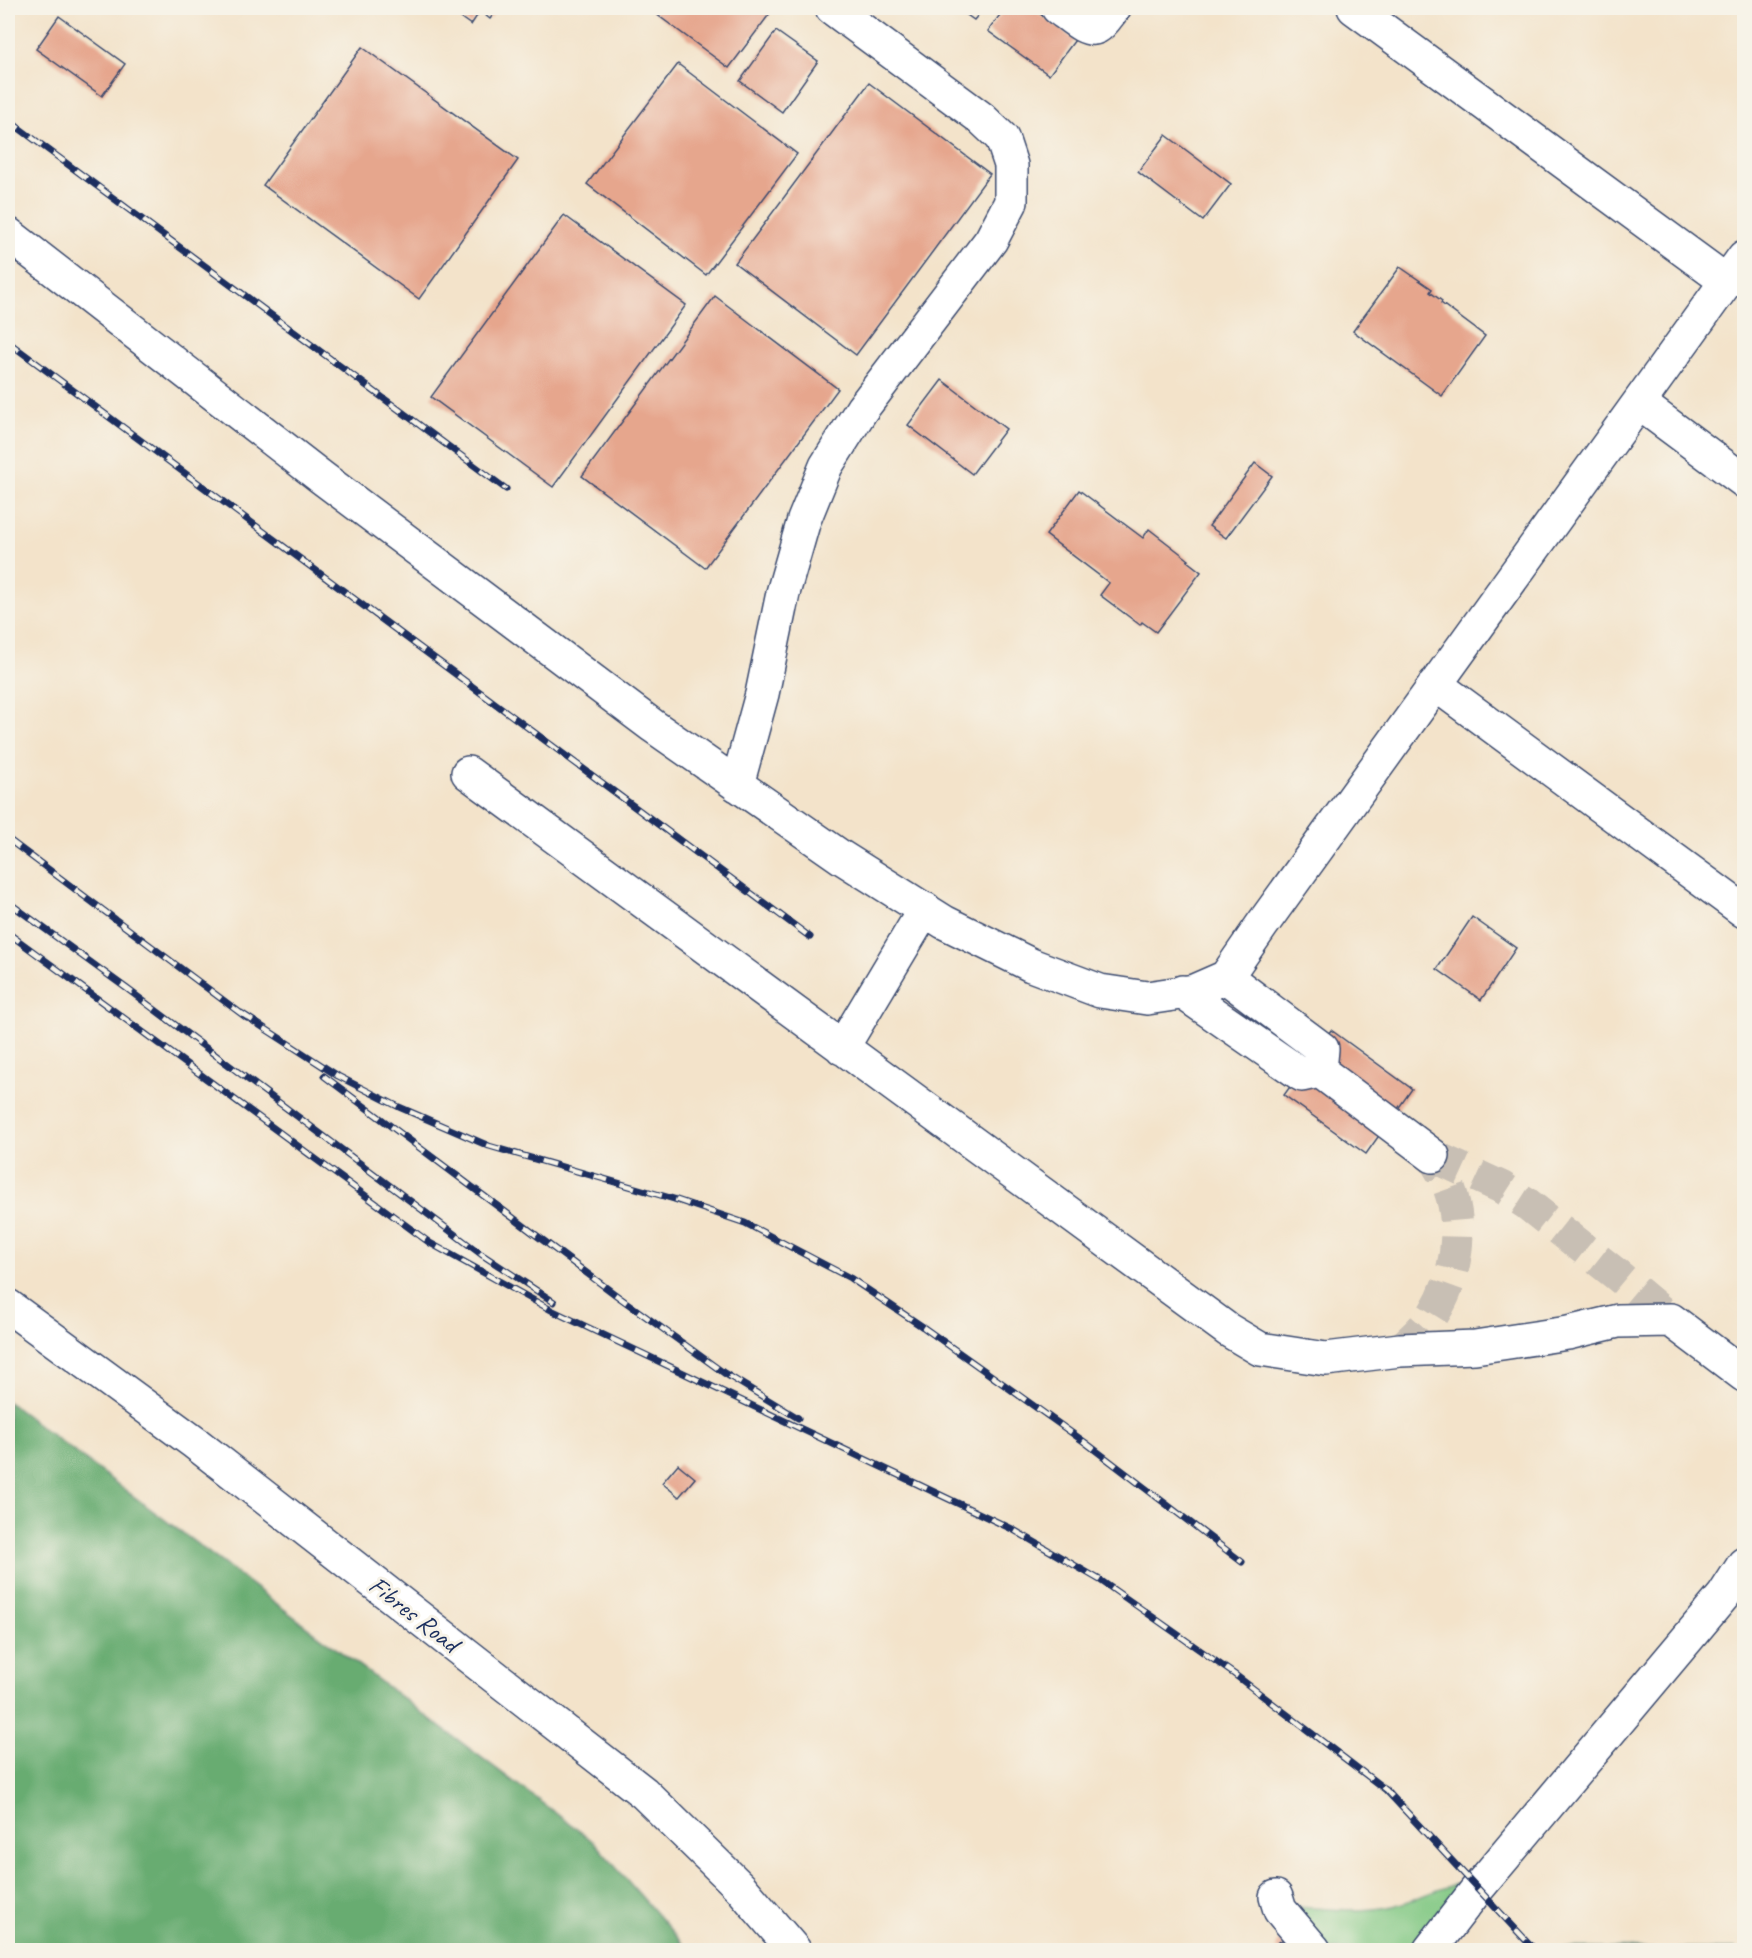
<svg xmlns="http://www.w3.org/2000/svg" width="1752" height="1958" viewBox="0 0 1752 1958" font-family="Caveat,sans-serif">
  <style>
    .green { fill: #81c883; stroke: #4e7c70; stroke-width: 1.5 }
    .forest { fill: #68ac71; stroke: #426e68; stroke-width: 1.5 }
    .building { fill: #e6a68d }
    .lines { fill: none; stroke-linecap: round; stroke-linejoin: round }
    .minor-tunnel { stroke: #c8bfb4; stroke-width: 33; stroke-dasharray: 33 16; stroke-linecap: butt }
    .minor-casing { stroke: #3b4a6e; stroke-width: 36 }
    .minor { stroke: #fff; stroke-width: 33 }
    .rail-casing { stroke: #1b2f5e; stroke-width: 7 }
    .rail { stroke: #f7f3e8; stroke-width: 4.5; stroke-dasharray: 14; stroke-linecap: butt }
    .labels { text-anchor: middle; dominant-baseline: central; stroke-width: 6; stroke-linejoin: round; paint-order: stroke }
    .street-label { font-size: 26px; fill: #1b2f5e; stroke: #f7f3e8 }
  </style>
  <rect width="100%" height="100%" fill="#f7f3e8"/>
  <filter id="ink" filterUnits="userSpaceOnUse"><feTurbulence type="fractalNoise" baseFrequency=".0167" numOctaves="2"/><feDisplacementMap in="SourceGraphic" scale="12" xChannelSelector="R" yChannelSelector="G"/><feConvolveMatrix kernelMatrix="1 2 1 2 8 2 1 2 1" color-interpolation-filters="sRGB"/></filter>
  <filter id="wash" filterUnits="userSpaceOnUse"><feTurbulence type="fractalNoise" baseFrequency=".008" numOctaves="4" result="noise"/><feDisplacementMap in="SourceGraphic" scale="24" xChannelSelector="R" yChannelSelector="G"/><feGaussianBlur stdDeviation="1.35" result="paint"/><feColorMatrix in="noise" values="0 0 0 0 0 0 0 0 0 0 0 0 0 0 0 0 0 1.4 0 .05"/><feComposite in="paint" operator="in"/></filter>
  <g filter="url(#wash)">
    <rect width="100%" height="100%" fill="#f3e3ca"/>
    <path class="green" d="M 1460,1884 L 1466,1885 L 1419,1950 L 1328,1950 L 1299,1907 C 1330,1909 1362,1913 1393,1906 C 1416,1901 1436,1887 1460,1884 Z
      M 1447,1948 L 1735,1949 L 1735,1950 L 1445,1950 Z"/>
    <path class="forest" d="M 8,1402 L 594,1842 L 688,1950 L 8,1950 Z"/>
    <g id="blocks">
      <path class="building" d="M 447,8 L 498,8 L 490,19 L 480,11 L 471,25 Z
        M 648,8 L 774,8 L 729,68 Z
        M 957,8 L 984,8 L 974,20 Z
        M 1005,8 L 1032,8 L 1075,40 L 1049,75 L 988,31 Z
        M 59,16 L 125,64 L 102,96 L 36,49 Z
        M 776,31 L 818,61 L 782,112 L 740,81 Z
        M 362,47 L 518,160 L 419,299 L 263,185 Z
        M 678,64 L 797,154 L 706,275 L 587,184 Z
        M 869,83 L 990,174 L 856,355 L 735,263 Z
        M 1166,135 L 1231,184 L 1203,221 L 1138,172 Z
        M 564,215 L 686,305 L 553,487 L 431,397 Z
        M 1400,267 L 1432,289 L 1430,292 L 1442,301 L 1441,303 L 1485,336 L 1442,396 L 1353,331 Z
        M 715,296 L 838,389 L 705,568 L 582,476 Z
        M 942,380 L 1006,429 L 972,474 L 908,425 Z
        M 1255,463 L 1272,476 L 1226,538 L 1209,526 Z
        M 1079,490 L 1143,538 L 1149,529 L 1189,560 L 1187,561 L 1201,572 L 1156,632 L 1142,622 L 1140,625 L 1100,595 L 1109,583 L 1046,535 Z
        M 1472,917 L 1516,948 L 1481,1000 L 1437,969 Z
        M 1331,1030 L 1412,1089 L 1366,1154 L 1284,1095 Z
        M 678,1464 L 695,1478 L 679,1497 L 662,1483 Z
        M 1282,1940 L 1286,1941 L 1289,1945 L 1289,1950 L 1276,1950 L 1276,1944 Z"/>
    </g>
  </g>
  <g filter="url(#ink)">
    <use href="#blocks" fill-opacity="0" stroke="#3b4a6e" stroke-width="1.5"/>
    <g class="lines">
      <path class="minor-tunnel" d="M 1433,1156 L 1501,1187 L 1526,1203 L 1616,1274 L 1671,1320
        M 1400,1350 C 1412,1339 1425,1328 1434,1313 C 1458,1275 1465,1222 1446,1180 C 1442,1172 1437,1164 1433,1156"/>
      <defs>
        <path id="minor" d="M 1058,8 C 1068,14 1086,33 1097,27 C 1104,23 1109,13 1114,8
          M 1354,8 L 1726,281
          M 8,234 L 321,477 L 653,726 L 841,857 L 944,922 L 1031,965 L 1100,991 L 1147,998 L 1194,991 L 1226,977 L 1262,925 L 1744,257
          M 1639,403 L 1744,481
          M 1435,684 L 1744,911
          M 468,773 L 1228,1330 L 1260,1349 L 1326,1359 L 1400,1350 L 1475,1347 L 1568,1333 L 1618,1321 L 1671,1320 L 1744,1375
          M 737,785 L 762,694 L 783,593 L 804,520 L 826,466 L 862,409 L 991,240 L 1011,202 L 1011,165 L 1002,138 L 981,118 L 832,8
          M 1182,992 L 1302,1075 L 1320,1071 L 1322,1049 L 1226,977
          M 842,1048 L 925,909
          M 1320,1071 L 1433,1156
          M 8,1306 L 195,1443 L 644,1793 L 741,1888 L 794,1950
          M 1276,1897 L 1280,1910 L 1314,1950
          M 1430,1950 L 1478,1888 L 1724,1595 L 1744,1564"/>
      </defs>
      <use href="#minor" class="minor-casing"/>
      <use href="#minor" class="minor"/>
      <defs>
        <path id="rail" d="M 8,120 L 506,489
          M 8,342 L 810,937
          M 8,839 L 247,1018
          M 8,902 L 126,988 L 481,1254 L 554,1302
          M 8,933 L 430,1243 L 553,1311 L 1012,1529 L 1100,1580 L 1234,1674 L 1386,1790 L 1535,1950
          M 241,1013 L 338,1076 L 399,1107 L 489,1146 L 674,1199 L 745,1223 L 850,1278 L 923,1327 L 1086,1443 L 1242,1562
          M 324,1076 L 616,1295 L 724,1373 L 798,1418"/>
      </defs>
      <use href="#rail" class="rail-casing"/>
      <use href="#rail" class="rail"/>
    </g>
  </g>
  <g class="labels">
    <g class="street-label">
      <text transform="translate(414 1614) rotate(38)">Fibres Road</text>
    </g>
  </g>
  <rect width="1752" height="1958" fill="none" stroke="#f7f3e8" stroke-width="30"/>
</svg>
